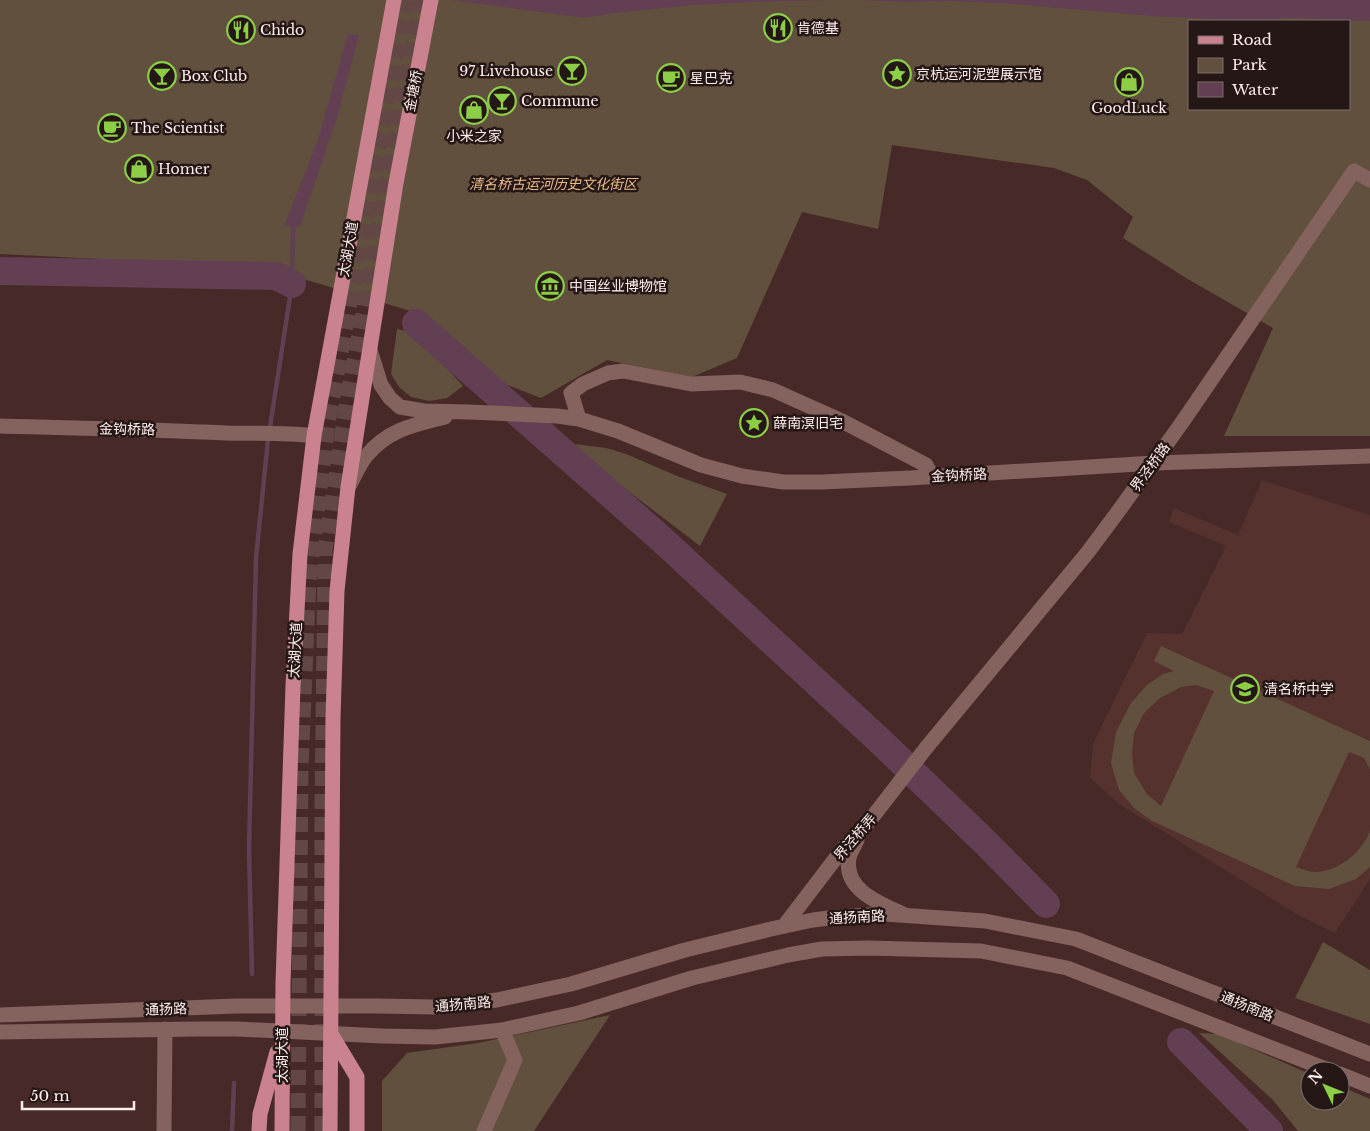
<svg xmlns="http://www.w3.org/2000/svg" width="1370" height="1131" viewBox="0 0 1370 1131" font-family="'Libre Baskerville','Noto Sans SC',serif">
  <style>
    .built { fill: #55322e }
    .green { fill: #62503e; fill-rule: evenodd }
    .water { fill: #623f53 }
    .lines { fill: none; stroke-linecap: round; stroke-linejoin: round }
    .stream { stroke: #623f53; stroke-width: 4.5 }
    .river { stroke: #623f53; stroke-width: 28 }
    .highway-tunnel { stroke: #624745; stroke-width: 15; stroke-dasharray: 15 8; stroke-linecap: butt }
    .street { stroke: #84625e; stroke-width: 15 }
    .secondary { stroke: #84625e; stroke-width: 15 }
    .primary { stroke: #ca838e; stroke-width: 15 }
    .labels { text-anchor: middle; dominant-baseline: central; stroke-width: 5; stroke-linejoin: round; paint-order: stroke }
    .poi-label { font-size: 14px; fill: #feeeec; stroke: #241715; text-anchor: start }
    .street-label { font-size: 14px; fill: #feeeec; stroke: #241715 }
    .park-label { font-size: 14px; font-style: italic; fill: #ebbc88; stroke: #241715 }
  </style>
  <rect width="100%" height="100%" fill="#472a27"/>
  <path class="built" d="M 1262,480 L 1370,515 L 1370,879 L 1335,933 L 1293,912 L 1119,804 L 1090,778 L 1093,744 L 1147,633 L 1182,634 L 1226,546 L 1169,522 L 1174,508 L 1238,535 Z"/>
  <path class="green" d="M 0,0 L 1370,0 L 1370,436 L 1224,436 L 1273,328 L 1186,278 L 1123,238 L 1133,217 L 1087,180 L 1054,168 L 892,145 L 878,229 L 802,212 L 737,358 L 692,377 L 607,360 L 541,398 L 497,381 L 421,314 L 263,267 L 0,254 ZM 1189,21 L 1349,21 L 1349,109 L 1189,109 Z
    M 397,329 L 415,333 L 463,386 L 447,398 L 430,401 L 411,397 L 399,387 L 391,374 Z
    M 575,444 L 606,448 L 626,454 L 677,476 L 727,494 L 700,546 L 607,475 Z
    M 1161,646 L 1370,741 L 1370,769 L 1364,758 L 1349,752 L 1296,867 C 1302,869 1309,872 1315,872 C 1338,872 1362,852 1370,831 L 1370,867 L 1356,879 L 1329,889 L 1295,886 L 1152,821 L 1134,808 L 1119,790 L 1111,763 L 1116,732 L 1131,703 L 1147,685 L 1163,674 L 1174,671 L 1154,661 ZM 1196,685 L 1214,691 L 1161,806 L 1147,794 L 1134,773 L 1132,753 L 1134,733 L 1144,713 L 1160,698 L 1181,687 Z
    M 1323,942 L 1370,970 L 1370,1024 L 1295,998 Z
    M 610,1015 L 534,1131 L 382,1131 L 382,1081 L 407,1053 L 478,1043 Z
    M 1199,1033 L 1218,1034 L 1310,1074 L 1310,1101 L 1340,1101 L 1340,1086 L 1370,1099 L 1370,1131 L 1298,1131 L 1272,1099 Z"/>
  <path class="water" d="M 451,0 L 831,0 L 750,2 L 693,5 L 614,13 L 585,18 Z
    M 858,0 L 1370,0 L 1370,21 L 1289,18 L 1256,21 L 1231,20 L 1152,16 L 1001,3 L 945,1 L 904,2 Z
    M 348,34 L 359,35 L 337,118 L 300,226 L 284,226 L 317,143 Z"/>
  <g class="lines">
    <path class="stream" d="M 252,974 L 249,848 L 256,558 L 268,440 L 292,284 L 293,227 L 294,223
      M 232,1131 L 234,1083"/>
    <path class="river" d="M 0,271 L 276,276 L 292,284
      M 416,323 L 658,536 L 879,740 L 988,845 L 1046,904
      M 1181,1042 L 1269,1131"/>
    <path class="highway-tunnel" d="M 298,1131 L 301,766 L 309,580 L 328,423 L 406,0
      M 322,1131 L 322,810 L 325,550 L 348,394 L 421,0"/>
    <path class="street" d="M 370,350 L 381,385 L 390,398 L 400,407 L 424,411 L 469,412 L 557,416 L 579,419 L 618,431 L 701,465 L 742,476 L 783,482 L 822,482 L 910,478 L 1154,463 L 1370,456
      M 579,419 L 571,393 L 583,384 L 608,373 L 623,371 L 691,384 L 740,382 L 773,390 L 840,420 L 926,465 L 932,476
      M 0,426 C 75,428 151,429 226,433 C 256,434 285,432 314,436
      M 349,486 C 355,476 359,464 367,455 C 389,429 414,425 445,417
      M 857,840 C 855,846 850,852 849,858 C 843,891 882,904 905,915
      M 784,926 L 845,846 L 864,828 L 926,748 L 1088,552 L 1120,509 L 1181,424 L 1354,171 L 1370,180
      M 164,1131 L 165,1029
      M 484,1131 L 515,1060 L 502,1030"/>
    <path class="secondary" d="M 0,1015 L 236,1006 L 377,1006 L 434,1007 L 497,1000 L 571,984 L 685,950 L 771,929 L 813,920 L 837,917 L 885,914 L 985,921 L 1076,939 L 1370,1054
      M 0,1032 L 198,1029 L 237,1029 L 383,1036 L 435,1037 L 502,1030 L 579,1013 L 692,978 L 788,955 L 822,949 L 868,948 L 981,951 L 1067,968 L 1331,1071
      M 1340,1074 L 1370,1086"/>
    <path class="primary" d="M 331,1034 L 357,1077 L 357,1131
      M 259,1131 L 260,1114 L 277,1052
      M 282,1131 L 283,983 L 293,686 L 300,554 L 314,436 L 394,0
      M 330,1131 L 333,718 L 337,591 L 348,487 L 396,183 L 431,0"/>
  </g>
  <defs>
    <symbol id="restaurant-ring" viewBox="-11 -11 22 22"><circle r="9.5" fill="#241715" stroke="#8cce45" stroke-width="1.5"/><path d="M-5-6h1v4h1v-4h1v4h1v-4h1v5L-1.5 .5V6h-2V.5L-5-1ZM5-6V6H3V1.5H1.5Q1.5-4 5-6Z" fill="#8cce45"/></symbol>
    <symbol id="bar-ring" viewBox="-11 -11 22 22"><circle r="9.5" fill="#241715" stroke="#8cce45" stroke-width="1.5"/><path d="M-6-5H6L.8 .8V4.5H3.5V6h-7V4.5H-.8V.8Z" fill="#8cce45"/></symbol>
    <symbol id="sight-ring" viewBox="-11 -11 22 22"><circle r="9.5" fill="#241715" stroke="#8cce45" stroke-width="1.5"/><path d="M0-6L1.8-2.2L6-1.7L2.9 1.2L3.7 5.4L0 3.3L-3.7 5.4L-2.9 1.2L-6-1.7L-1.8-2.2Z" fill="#8cce45"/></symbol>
    <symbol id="cafe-ring" viewBox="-11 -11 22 22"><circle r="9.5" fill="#241715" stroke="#8cce45" stroke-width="1.5"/><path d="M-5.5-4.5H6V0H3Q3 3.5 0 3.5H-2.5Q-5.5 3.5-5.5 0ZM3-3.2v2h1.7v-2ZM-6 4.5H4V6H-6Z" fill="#8cce45"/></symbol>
    <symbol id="shop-ring" viewBox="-11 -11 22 22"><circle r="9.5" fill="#241715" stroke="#8cce45" stroke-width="1.5"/><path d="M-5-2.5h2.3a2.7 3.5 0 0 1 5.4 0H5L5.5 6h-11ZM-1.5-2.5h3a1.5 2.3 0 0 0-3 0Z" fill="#8cce45"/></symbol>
    <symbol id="museum-ring" viewBox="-11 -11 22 22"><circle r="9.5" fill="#241715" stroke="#8cce45" stroke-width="1.5"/><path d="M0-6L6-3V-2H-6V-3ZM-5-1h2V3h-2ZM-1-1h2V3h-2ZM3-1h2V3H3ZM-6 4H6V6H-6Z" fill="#8cce45"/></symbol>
    <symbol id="school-ring" viewBox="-11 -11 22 22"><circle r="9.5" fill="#241715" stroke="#8cce45" stroke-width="1.5"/><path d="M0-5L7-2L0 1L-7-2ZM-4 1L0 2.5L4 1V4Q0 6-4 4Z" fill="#8cce45"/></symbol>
  </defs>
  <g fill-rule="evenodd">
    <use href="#restaurant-ring" x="762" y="12" width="32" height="32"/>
    <use href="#restaurant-ring" x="225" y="14" width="32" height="32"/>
    <use href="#bar-ring" x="556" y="55" width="32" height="32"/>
    <use href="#sight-ring" x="881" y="58" width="32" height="32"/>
    <use href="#bar-ring" x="146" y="60" width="32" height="32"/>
    <use href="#cafe-ring" x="655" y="62" width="32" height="32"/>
    <use href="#shop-ring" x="1113" y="66" width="32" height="32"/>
    <use href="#bar-ring" x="486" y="85" width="32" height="32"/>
    <use href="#shop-ring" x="458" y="94" width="32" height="32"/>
    <use href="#cafe-ring" x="96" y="112" width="32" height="32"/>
    <use href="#shop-ring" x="123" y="153" width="32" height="32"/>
    <use href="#museum-ring" x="534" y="270" width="32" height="32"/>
    <use href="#sight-ring" x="738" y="407" width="32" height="32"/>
    <use href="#school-ring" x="1229" y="673" width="32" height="32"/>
  </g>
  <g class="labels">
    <g class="poi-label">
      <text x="797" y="28">肯德基</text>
      <text x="260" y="30">Chido</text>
      <text x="553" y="71" text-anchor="end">97 Livehouse</text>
      <text x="916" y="74">京杭运河泥塑展示馆</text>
      <text x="181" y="76">Box Club</text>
      <text x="690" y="78">星巴克</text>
      <text x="521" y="101">Commune</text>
      <text x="1129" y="108" text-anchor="middle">GoodLuck</text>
      <text x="131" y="128">The Scientist</text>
      <text x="474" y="136" text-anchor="middle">小米之家</text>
      <text x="158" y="169">Homer</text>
      <text x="569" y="286">中国丝业博物馆</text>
      <text x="773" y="423">薛南溟旧宅</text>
      <text x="1264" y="689">清名桥中学</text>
    </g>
    <g class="street-label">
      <text transform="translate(413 91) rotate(-79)">金塘桥</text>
      <text transform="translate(348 249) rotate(-80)">太湖大道</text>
      <text transform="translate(127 429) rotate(1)">金钩桥路</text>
      <text transform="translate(1150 467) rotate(-54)">界泾桥路</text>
      <text transform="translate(959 475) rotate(-3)">金钩桥路</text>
      <text transform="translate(295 650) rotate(-87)">太湖大道</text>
      <text transform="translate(855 837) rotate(-49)">界泾桥弄</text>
      <text transform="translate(857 917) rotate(-3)">通扬南路</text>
      <text transform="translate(463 1004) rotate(-5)">通扬南路</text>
      <text transform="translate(1247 1006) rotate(22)">通扬南路</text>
      <text transform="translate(166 1009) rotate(-2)">通扬路</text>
      <text transform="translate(282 1055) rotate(-90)">太湖大道</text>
    </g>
    <g class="park-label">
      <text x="553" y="184">清名桥古运河历史文化街区</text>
    </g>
  </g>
  <rect x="1188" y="20" width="162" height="90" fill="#241715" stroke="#7b6d6b"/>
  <rect x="1198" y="36" width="25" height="8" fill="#ca838e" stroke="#7b6d6b"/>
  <text x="1232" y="45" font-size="15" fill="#feeeec">Road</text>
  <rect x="1198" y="58" width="25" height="15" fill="#62503e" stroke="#7b6d6b"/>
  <text x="1232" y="70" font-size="15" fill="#feeeec">Park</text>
  <rect x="1198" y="82" width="25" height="15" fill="#623f53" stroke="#7b6d6b"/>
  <text x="1232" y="95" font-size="15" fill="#feeeec">Water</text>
  <g transform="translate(1325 1086) rotate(313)"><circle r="24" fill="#241715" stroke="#7b6d6b"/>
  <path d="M0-4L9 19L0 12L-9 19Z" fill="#8cce45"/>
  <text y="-8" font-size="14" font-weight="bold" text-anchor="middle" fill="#feeeec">N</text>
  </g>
  <path d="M22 1101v8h112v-8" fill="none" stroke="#feeeec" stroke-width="2.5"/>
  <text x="30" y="1101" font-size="15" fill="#feeeec" stroke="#241715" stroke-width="4" paint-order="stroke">50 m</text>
</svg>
